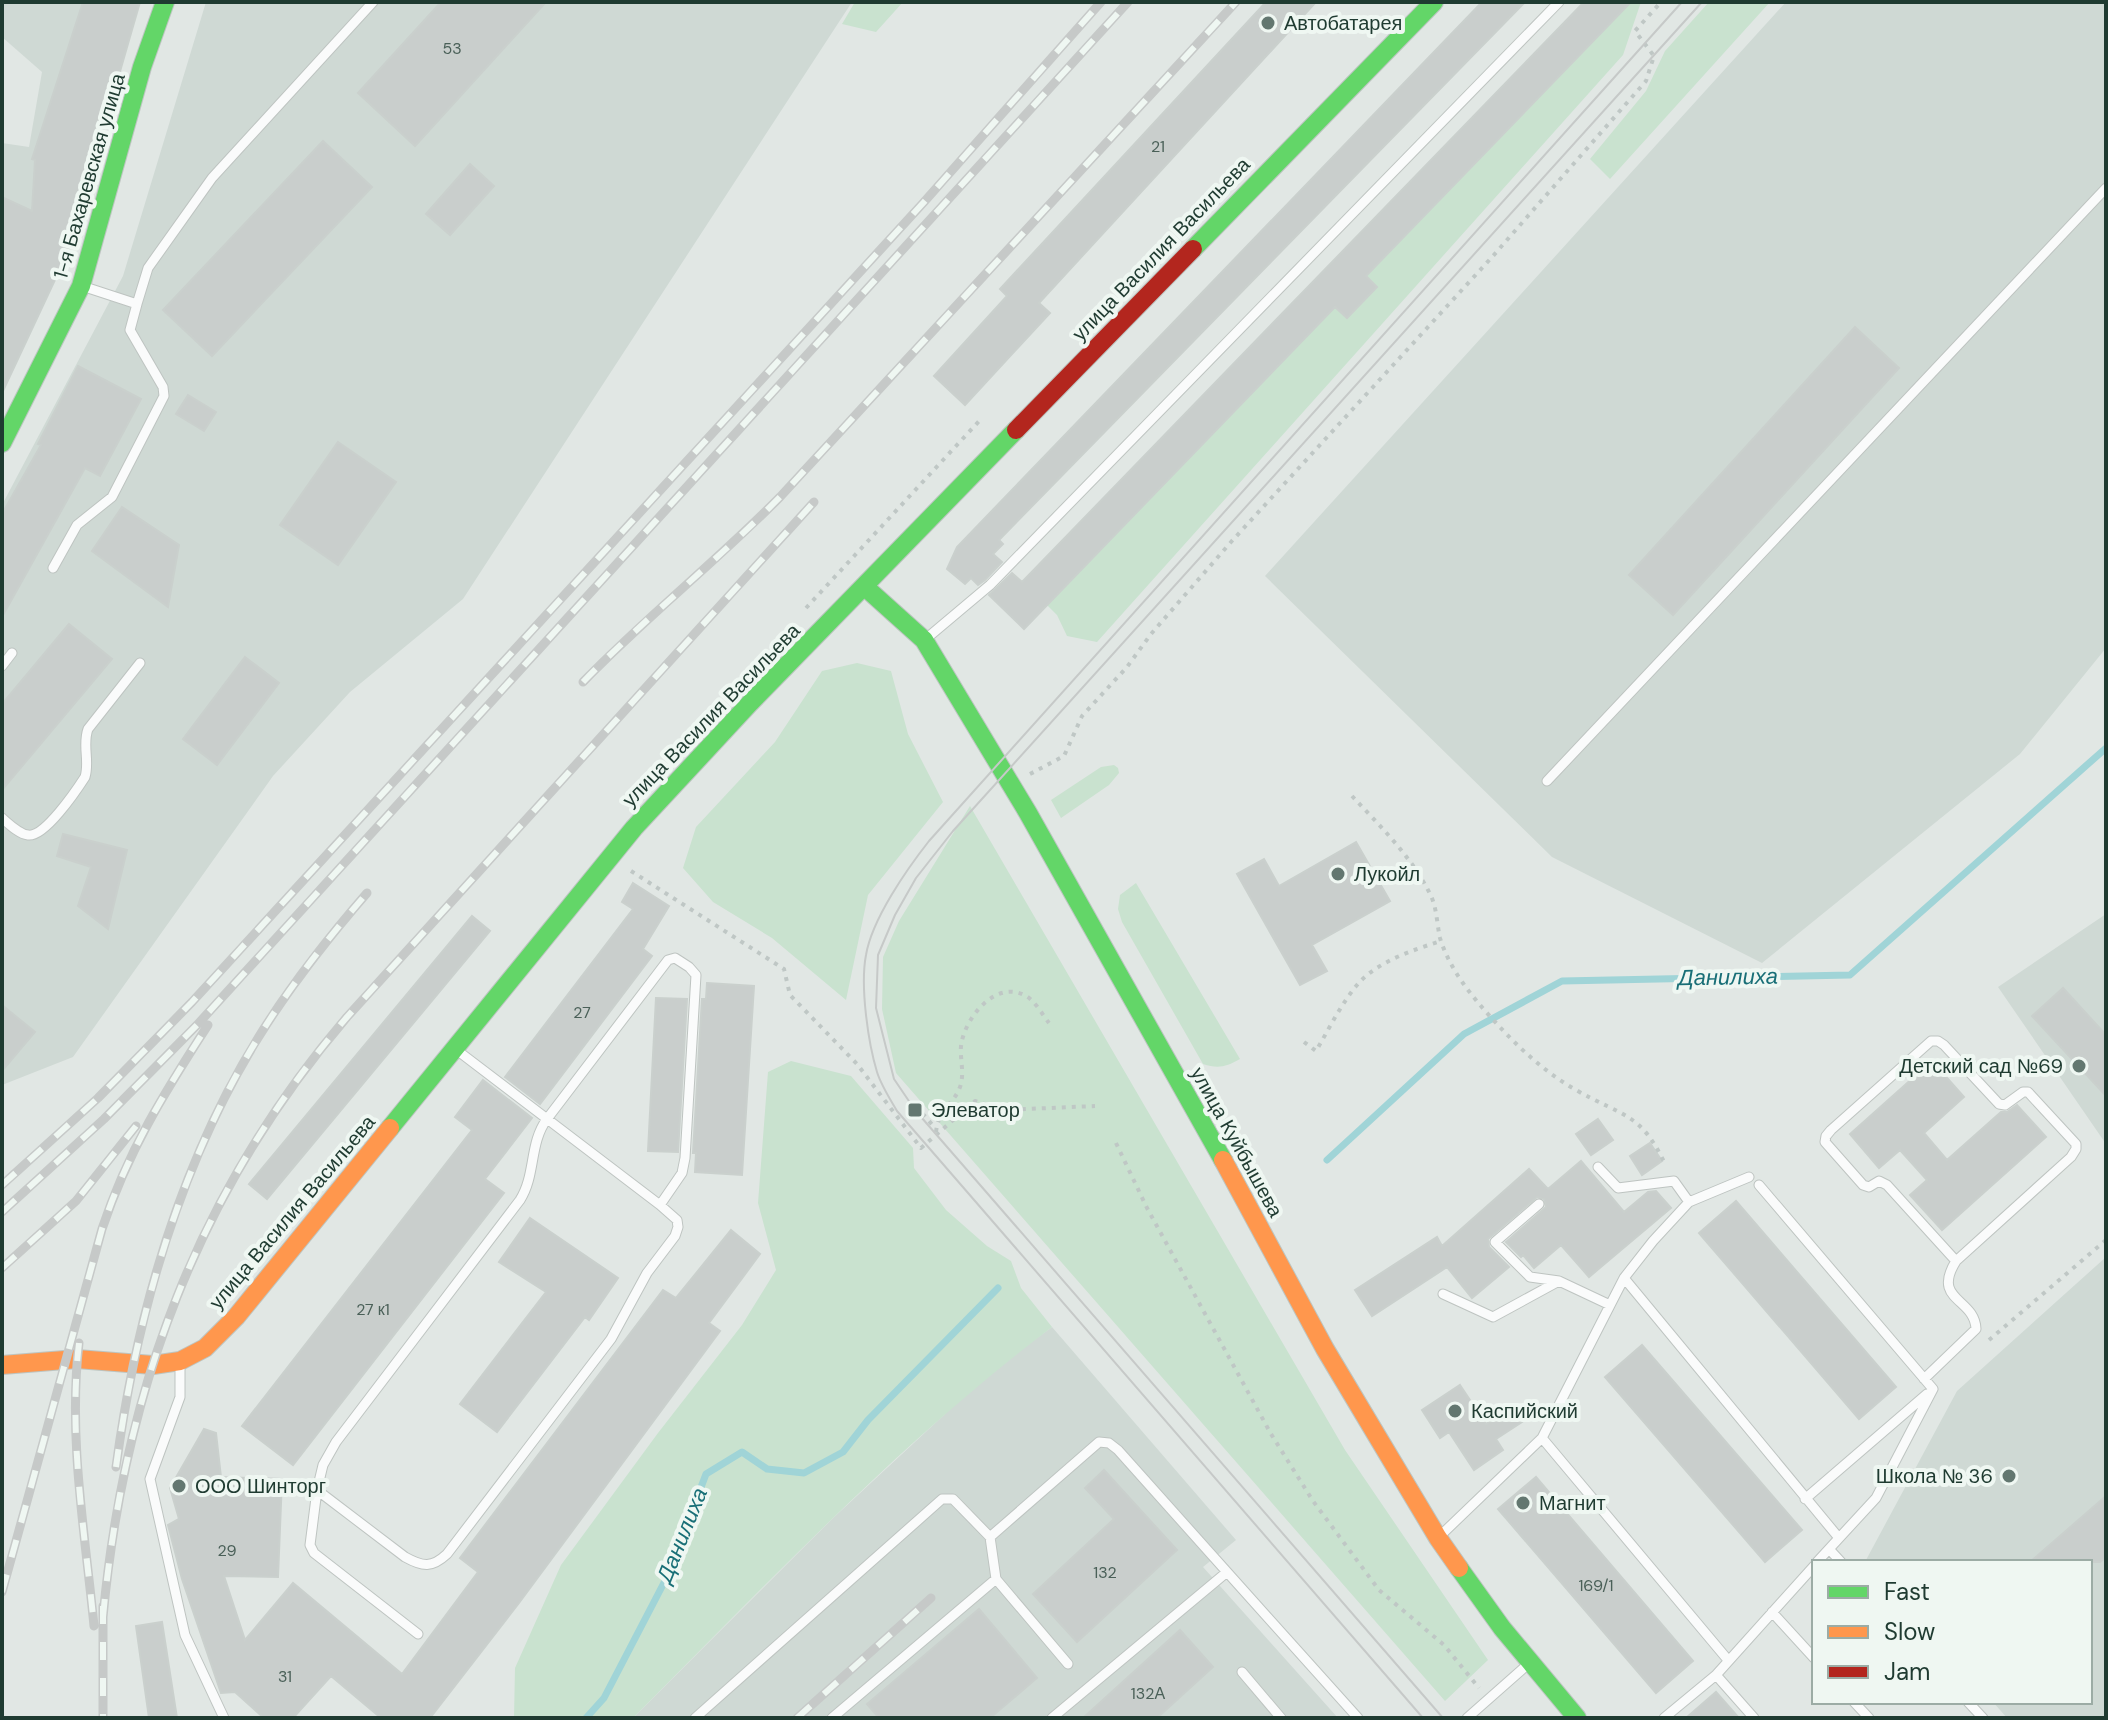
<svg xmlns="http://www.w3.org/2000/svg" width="2108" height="1720" viewBox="0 0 2108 1720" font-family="'DM Sans',sans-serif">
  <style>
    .built { fill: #cfd9d4 }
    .green { fill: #c9e2cf }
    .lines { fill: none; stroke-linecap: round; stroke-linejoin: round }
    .stream { stroke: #a0d4d7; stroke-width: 7 }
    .building { fill: #c9cecc; stroke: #cad0cd; stroke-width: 2 }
    .lane-casing { stroke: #bec4c1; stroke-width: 11 }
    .fast-casing { stroke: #bdc5c1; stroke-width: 20 }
    .slow-casing { stroke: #bdc5c1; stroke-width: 20 }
    .jam-casing { stroke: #bdc5c1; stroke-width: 20 }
    .path { stroke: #bfc7c5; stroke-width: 4; stroke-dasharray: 4 6; stroke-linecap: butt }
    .lane { stroke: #fafbfb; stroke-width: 9 }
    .fast { stroke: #63d668; stroke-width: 18 }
    .slow { stroke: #ff974d; stroke-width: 18 }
    .jam { stroke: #b3261e; stroke-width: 18 }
    .tram { stroke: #c6c9c8; stroke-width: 2 }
    .rail-casing { stroke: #c6c9c8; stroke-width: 9 }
    .rail { stroke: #eff7f2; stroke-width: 6; stroke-dasharray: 18; stroke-linecap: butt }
    .poi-dot { fill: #637770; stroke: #eff7f2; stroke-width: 3 }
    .labels { text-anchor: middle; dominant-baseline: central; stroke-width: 8; stroke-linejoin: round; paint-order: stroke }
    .number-label { font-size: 16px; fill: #4a6058 }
    .poi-label { font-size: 20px; fill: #1f3b31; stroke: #eff7f2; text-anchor: start }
    .street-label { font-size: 20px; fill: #1f3b31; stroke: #eff7f2 }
    .water-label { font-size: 22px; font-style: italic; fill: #196f77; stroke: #eff7f2 }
  </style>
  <rect width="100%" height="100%" fill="#e1e7e4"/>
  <path class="built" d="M 2,2 L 140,2 L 91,169 L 2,378 L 2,143 L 29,147 L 42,72 L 2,37 Z
    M 206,2 L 852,2 L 463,599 L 350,692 L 273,776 L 73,1057 L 2,1085 L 2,505 L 123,276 Z
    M 1786,2 L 2106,2 L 2106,648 L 2020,754 L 1762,963 L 1552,857 L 1265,576 Z
    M 2106,914 L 2106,1144 L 1998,987 Z
    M 2106,1257 L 2106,1718 L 2007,1718 L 1993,1702 L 2090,1702 L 2090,1562 L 1866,1560 L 1957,1391 Z
    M 1052,1327 L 1236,1540 L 1203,1567 L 1338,1718 L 633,1718 L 831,1520 L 987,1375 Z"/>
  <path class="green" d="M 855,2 L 903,2 L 876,32 L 842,24 Z
    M 1631,2 L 1641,2 L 1623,55 L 1097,642 L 1067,636 L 1057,615 L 1047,605 L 1335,307 L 1347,318 L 1377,287 L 1366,276 Z
    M 1709,2 L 1770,2 L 1610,179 L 1590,159 L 1646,91 L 1665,51 Z
    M 857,663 L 891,671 L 908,734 L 943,802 L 868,895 L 846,1000 L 772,938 L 713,902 L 683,868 L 696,827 L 775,742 L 822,671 Z
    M 1114,765 L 1118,768 L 1119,773 L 1109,785 L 1061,818 L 1051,800 L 1101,767 Z
    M 970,806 L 1345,1450 L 1488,1660 L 1445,1701 L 896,1073 L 882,1009 L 883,957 L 899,921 Z
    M 1136,883 L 1240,1059 C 1226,1067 1218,1069 1203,1064 L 1122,922 L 1118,909 L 1120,895 Z
    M 791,1061 L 851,1076 L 913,1148 L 914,1168 L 946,1210 L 987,1246 L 1011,1261 L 1021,1288 L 1052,1327 C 900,1442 768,1583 633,1718 L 514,1718 L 515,1668 L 561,1565 L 658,1433 L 742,1325 L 776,1270 L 758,1203 L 768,1072 Z"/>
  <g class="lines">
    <path class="stream" d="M 1327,1160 L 1464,1034 L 1562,981 L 1850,975 L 2106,748
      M 586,1718 L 604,1698 L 668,1575 L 706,1474 L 742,1452 L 767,1469 L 804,1473 L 843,1452 L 868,1420 L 998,1288"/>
  </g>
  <path class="building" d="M 83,2 L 140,2 L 87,186 L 83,220 L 2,393 L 2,197 L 32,211 L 35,160 L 32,159 Z
    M 441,2 L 546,2 L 415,146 L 358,93 Z
    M 1266,2 L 1316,2 L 1039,303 L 1050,313 L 965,405 L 934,376 L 1007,296 L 1000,289 Z
    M 1482,2 L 1525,2 L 999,540 L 1003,544 L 993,554 L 1002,562 L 985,580 L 978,585 L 971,578 L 965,584 L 947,569 L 957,547 Z
    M 1584,2 L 1631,2 L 1366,276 L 1377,287 L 1347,318 L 1335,307 L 1024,629 L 989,595 L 1012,573 L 1022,582 Z
    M 323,141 L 372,187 L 212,356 L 163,310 Z
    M 470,164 L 494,186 L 450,235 L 426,214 Z
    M 1855,327 L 1899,368 L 1673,615 L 1629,575 Z
    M 78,366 L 141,399 L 100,476 L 85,468 L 2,617 L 2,514 L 41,445 L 38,444 Z
    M 188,395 L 216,412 L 204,431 L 176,414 Z
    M 338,442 L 396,482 L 338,565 L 280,525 Z
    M 122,507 L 179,545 L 168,607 L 92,551 Z
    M 69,624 L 112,659 L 2,790 L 2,704 Z
    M 245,657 L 279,683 L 217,765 L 183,739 Z
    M 63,834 L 127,850 L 108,929 L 78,906 L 91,867 L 57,856 Z
    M 1356,842 L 1390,901 L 1312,945 L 1327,971 L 1300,985 L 1237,874 L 1264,859 L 1279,886 Z
    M 633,883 L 669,906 L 643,949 L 652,956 L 540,1104 L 505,1077 L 633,909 L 622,902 Z
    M 472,916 L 490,931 L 267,1199 L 249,1184 Z
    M 707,983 L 754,986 L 742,1175 L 695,1172 L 696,1153 L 693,1153 L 702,999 L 706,999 Z
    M 2063,988 L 2106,1035 L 2106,1096 L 2032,1016 Z
    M 656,998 L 687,999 L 678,1152 L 648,1151 Z
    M 2,1005 L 35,1032 L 2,1071 Z
    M 1932,1061 L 1964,1097 L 1924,1133 L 1947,1160 L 2001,1112 L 2007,1112 L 2017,1105 L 2046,1137 L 1942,1230 L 1910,1195 L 1927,1180 L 1900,1150 L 1879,1168 L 1850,1134 Z
    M 483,1080 L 532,1118 L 485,1179 L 504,1193 L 293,1465 L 242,1426 L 472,1130 L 455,1117 Z
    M 1598,1119 L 1613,1140 L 1591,1155 L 1576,1134 Z
    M 1650,1143 L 1662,1161 L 1642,1175 L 1630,1156 Z
    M 1581,1161 L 1624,1212 L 1648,1192 L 1656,1191 L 1671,1208 L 1589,1277 L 1561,1245 L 1534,1268 L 1523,1255 L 1521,1257 L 1506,1242 L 1546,1207 L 1544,1199 L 1537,1197 L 1488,1239 L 1489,1247 L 1509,1267 L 1472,1298 L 1447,1267 L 1372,1316 L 1355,1290 L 1437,1237 L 1442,1246 L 1529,1169 L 1548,1189 Z
    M 1736,1201 L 1896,1387 L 1859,1419 L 1699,1233 Z
    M 530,1218 L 618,1278 L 589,1320 L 585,1317 L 497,1432 L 460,1404 L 546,1292 L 499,1262 Z
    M 731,1230 L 760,1254 L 709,1323 L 720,1331 L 519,1603 L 430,1718 L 381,1718 L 331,1676 L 293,1718 L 264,1718 L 235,1692 L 221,1693 L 182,1579 L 168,1525 L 179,1519 L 170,1488 L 204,1429 L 216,1433 L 221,1477 L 282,1479 L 278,1577 L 224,1576 L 245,1640 L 293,1583 L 402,1674 L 478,1572 L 460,1558 L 663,1290 L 676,1298 Z
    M 1642,1345 L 1802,1530 L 1765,1562 L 1605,1377 Z
    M 1460,1385 L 1486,1424 L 1512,1407 L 1522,1422 L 1496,1439 L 1503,1450 L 1474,1470 L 1449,1432 L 1440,1438 L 1422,1410 Z
    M 1104,1470 L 1177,1550 L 1077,1642 L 1033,1594 L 1114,1519 L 1085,1488 Z
    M 1536,1477 L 1693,1661 L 1656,1693 L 1498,1509 Z
    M 2106,1496 L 2106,1557 L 2100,1562 L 2030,1562 Z
    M 979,1609 L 1037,1678 L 990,1718 L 879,1718 L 867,1704 Z
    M 162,1622 L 177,1718 L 149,1718 L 136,1626 Z
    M 1180,1630 L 1213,1667 L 1157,1718 L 1083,1718 Z
    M 1716,1692 L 1739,1718 L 1686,1718 Z"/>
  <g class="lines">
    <defs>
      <path id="lane" d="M 137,304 L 148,268 L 212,178 L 373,2
        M 53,568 L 77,525 L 112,497 L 164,396 L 163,387 L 130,330 L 137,304 L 85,287
        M 927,638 L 990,585 L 1559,2
        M 2,666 L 12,653
        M 1547,781 L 2106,188
        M 2,818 C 9,824 19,834 28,835 C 44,838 76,791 85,777 C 90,761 82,745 88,729 L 140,663
        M 458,1051 C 525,1102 593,1154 660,1205 L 682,1173 L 685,1158 L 696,975 L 689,967 L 675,958 L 668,960 L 547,1119 C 529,1143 536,1175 520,1200 L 336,1442 L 323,1465 L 317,1490 L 405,1557 C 423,1567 432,1568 447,1554 L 611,1339 L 647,1273 L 675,1236 L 678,1227 L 677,1220 L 660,1205
        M 1598,1167 L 1618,1188 L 1674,1181 L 1689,1202
        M 1759,1185 L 1933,1389 L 1876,1498 L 1817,1562
        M 1539,1204 L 1495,1242 L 1530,1277 L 1559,1281
        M 1624,1278 L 1839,1538
        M 1443,1294 L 1493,1317 L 1559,1281 L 1610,1305
        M 180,1364 L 180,1397 L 150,1479 L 185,1635 L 224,1718
        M 1924,1379 L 1976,1329 C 1975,1298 1931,1301 1956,1261 L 1887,1185 L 1879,1181 L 1869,1187 L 1863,1185 L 1825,1142 L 1826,1136 L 1831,1130 L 1931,1041 L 1938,1041 L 1944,1045 L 1999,1104 L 2005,1105 L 2023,1092 L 2028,1092 L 2076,1144 L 2076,1149 L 2071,1157 L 1956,1261
        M 1542,1438 L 1728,1660
        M 317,1490 L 310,1545 L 314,1553 L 418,1634
        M 1805,1499 L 1927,1394
        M 1441,1535 L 1542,1438 L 1624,1278 L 1653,1241 L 1689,1202 L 1749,1177
        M 1829,1549 L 1841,1562
        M 996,1579 L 1068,1664
        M 1772,1612 L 1814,1658
        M 1242,1672 L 1281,1718
        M 1716,1675 L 1814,1566
        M 1854,1702 L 1869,1718
        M 1968,1702 L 1983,1718
        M 695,1718 L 942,1499 L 953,1499 L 990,1537 L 1099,1442 L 1109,1443 L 1118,1450 L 1227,1572
        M 832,1718 L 996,1579 L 990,1537
        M 1052,1718 L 1227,1572 L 1358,1718
        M 1467,1718 L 1527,1665
        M 1664,1718 L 1716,1675 L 1754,1718"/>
      <path id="fast" d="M 1193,249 L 1434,2
        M 2,443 L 81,286 L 142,67 L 165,2
        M 865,587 L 924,640 L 1028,813 L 1223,1160
        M 390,1128 L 634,828 L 750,703 L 1016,430
        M 1459,1568 L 1502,1628 L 1577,1718"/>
      <path id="slow" d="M 1223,1160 L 1325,1349 L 1438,1538 L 1459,1568
        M 2,1365 L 77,1359 L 153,1365 L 180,1361 L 205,1348 L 236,1317 L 390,1128"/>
      <path id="jam" d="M 1016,430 L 1193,249"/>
    </defs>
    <use href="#lane" class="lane-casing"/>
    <use href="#fast" class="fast-casing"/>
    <use href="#slow" class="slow-casing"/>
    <use href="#jam" class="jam-casing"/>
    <path class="path" d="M 806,608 L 981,419
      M 1030,774 L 1064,756 L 1082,716 L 1127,667 L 1151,634 L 1231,542 L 1493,256 L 1646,81 L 1654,56 L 1635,31 L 1661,2
      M 1352,796 C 1380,826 1413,858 1431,896 C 1437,909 1437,925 1440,938 C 1450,971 1474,999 1497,1024 C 1520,1049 1546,1073 1576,1090 C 1623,1117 1641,1112 1666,1166
      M 631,871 L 784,969 L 790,995 L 857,1064 L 921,1148 L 975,1101 L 1003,1110 L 1095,1106
      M 1304,1042 L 1316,1051 C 1329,1029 1341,1004 1357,985 C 1376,962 1413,950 1441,941
      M 916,1106 L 935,1128
      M 936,1132 C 939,1106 955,1105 961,1084 C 964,1071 960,1059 961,1046 C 964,1019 995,980 1024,995 C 1034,999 1042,1014 1049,1023
      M 1116,1143 L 1147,1208 L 1271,1434 L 1313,1501 L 1379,1590 L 1444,1645 L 1479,1688
      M 1989,1340 L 2106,1240"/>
    <use href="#lane" class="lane"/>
    <use href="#fast" class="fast"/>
    <use href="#slow" class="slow"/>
    <use href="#jam" class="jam"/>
    <path class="tram" d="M 1423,1718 L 897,1111 C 890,1099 881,1085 877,1072 C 868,1042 860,986 866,955 C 872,919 907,869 929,841 L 1682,2
      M 1443,1718 L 915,1110 L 894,1079 L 876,1008 L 878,955 L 895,915 L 916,878 L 953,831 L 1702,2"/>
    <defs>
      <path id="rail" d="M 583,682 C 646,617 717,561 780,497 L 1236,2
        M 2,1185 L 98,1098 L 192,1002 L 924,202 L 1101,2
        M 2,1212 L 104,1119 L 197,1025 L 1128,2
        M 2,1268 L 76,1201 L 136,1126
        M 79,1343 C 68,1437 85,1533 94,1626
        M 116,1467 C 136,1318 179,1166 258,1038 C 290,986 328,938 367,893
        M 2,1592 L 102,1229 C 128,1151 164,1093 208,1025
        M 103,1606 L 103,1718
        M 103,1617 C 124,1389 198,1191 347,1017 L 814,502
        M 797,1718 L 931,1598"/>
    </defs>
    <use href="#rail" class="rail-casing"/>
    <use href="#rail" class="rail"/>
  </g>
  <g class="poi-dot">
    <circle cx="1268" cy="23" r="8"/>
    <circle cx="1338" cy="874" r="8"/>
    <circle cx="2079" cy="1066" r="8"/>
    <rect x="907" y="1102" width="16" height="16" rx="4"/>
    <circle cx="1455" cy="1411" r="8"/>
    <circle cx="2009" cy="1476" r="8"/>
    <circle cx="179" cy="1486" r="8"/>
    <circle cx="1523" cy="1503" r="8"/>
  </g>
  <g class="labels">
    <g class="number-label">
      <text x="452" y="48">53</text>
      <text x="1158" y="146">21</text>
      <text x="582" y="1012">27</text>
      <text x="373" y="1309">27 к1</text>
      <text x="227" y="1550">29</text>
      <text x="1105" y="1572">132</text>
      <text x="1596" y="1585">169/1</text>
      <text x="285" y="1676">31</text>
      <text x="1148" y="1693">132А</text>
    </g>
    <g class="poi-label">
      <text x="1284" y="23">Автобатарея</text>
      <text x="1354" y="874">Лукойл</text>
      <text x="2063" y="1066" text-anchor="end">Детский сад №69</text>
      <text x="931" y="1110">Элеватор</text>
      <text x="1471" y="1411">Каспийский</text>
      <text x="1993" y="1476" text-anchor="end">Школа № 36</text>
      <text x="195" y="1486">ООО Шинторг</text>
      <text x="1539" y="1503">Магнит</text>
    </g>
    <g class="street-label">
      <text transform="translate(89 176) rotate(-74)">1-я Бахаревская улица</text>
      <text transform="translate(1161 249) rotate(-46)">улица Василия Васильева</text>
      <text transform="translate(711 715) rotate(-46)">улица Василия Васильева</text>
      <text transform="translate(1237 1142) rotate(61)">улица Куйбышева</text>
      <text transform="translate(292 1212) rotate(-50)">улица Василия Васильева</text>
    </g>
    <g class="water-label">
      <text transform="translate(1728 977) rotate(-1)">Данилиха</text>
      <text transform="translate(682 1535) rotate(-68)">Данилиха</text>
    </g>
  </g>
  <rect width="2108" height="1720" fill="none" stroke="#1f3b31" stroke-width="8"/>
  <rect x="1812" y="1560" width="280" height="144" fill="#eff7f2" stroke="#9caca5" stroke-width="2"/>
  <rect x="1828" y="1586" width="40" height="12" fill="#63d668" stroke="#9caca5" stroke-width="2"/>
  <text x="1884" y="1600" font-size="24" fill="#1f3b31">Fast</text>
  <rect x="1828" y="1626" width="40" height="12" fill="#ff974d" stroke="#9caca5" stroke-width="2"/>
  <text x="1884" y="1640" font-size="24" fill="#1f3b31">Slow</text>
  <rect x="1828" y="1666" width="40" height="12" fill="#b3261e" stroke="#9caca5" stroke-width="2"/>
  <text x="1884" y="1680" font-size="24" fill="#1f3b31">Jam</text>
</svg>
